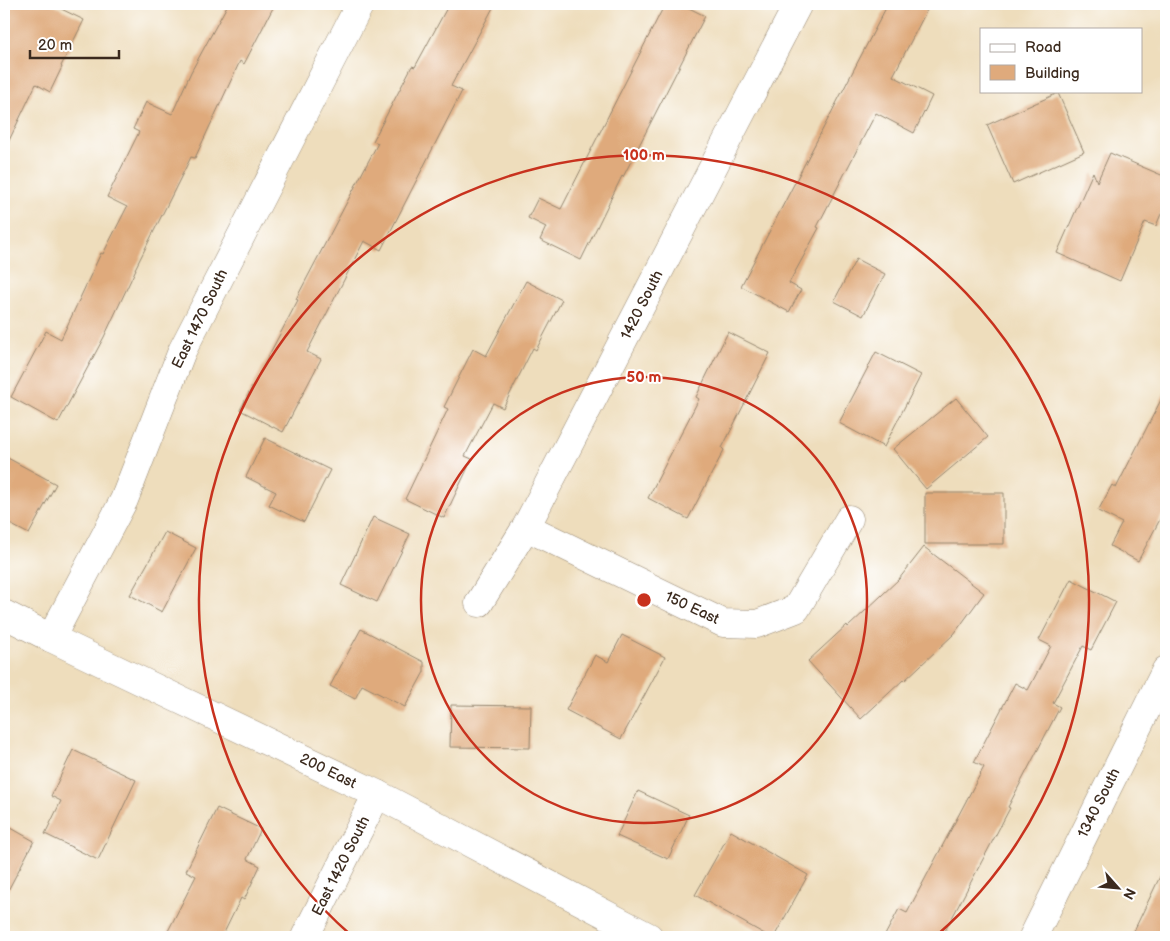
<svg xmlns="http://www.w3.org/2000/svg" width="1170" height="941" viewBox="0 0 1170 941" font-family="'Balsamiq Sans',sans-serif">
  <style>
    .building { fill: #dfaa7c }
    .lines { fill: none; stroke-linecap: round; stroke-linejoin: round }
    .minor-casing { stroke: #94846d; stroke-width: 29 }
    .secondary-casing { stroke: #94846d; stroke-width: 29 }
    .minor { stroke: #fff; stroke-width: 28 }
    .secondary { stroke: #fff; stroke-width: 28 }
    .ring { fill: none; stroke: #c8321e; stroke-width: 2.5 }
    .labels { text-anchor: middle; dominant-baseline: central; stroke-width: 4; stroke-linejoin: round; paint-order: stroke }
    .street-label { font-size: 15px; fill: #3b2a1e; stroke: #fff }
    .centre { fill: #c8321e; stroke: #fff; stroke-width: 2.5 }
    .ring-label { font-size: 15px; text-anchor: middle; font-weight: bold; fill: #c8321e; stroke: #fff; stroke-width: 4; stroke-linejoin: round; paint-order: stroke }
  </style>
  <rect width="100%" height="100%" fill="#fff"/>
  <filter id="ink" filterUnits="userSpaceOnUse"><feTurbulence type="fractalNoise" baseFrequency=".02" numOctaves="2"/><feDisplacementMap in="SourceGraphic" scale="10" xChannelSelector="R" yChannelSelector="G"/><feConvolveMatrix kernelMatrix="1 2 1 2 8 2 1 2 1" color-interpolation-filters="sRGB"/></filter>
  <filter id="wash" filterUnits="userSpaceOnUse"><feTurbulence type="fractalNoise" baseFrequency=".0096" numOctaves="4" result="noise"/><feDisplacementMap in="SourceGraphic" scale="20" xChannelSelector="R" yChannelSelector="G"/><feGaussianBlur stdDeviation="1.12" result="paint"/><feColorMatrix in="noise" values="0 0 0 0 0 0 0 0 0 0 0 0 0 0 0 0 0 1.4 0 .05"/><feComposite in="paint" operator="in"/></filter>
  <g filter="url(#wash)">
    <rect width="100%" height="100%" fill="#eeddbc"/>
    <g id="blocks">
      <path class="building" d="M 4,4 L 51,4 L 84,20 L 61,66 L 62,67 L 50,92 L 36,84 L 4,151 Z
        M 228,4 L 275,4 L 244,64 L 240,61 L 195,158 L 191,157 L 135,269 L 136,269 L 104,337 L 58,423 L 11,397 L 46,331 L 61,339 L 101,253 L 103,254 L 127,207 L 107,197 L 139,132 L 133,129 L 146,102 L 172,114 L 191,72 Z
        M 449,4 L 495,4 L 451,86 L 462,91 L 381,250 L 364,241 L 307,352 L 321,359 L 283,432 L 240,410 L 298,300 L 296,299 L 378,143 L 373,141 L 412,66 L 415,67 Z
        M 665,4 L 681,4 L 705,16 L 623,177 L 622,176 L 581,260 L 540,240 L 546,227 L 528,218 L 538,198 L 561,209 Z
        M 888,4 L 930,4 L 893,76 L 932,96 L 914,133 L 876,113 L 817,227 L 819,228 L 789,283 L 801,290 L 789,312 L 741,286 Z
        M 1058,93 L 1084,152 L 1013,184 L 987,125 Z
        M 1110,153 L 1166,177 L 1166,202 L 1156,226 L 1145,222 L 1120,281 L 1057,253 L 1093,172 L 1097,182 Z
        M 856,259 L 885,274 L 863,316 L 834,301 Z
        M 526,281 L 562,300 L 536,350 L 533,348 L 503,408 L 493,403 L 465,456 L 472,459 L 444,518 L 405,499 L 448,409 L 444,407 L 473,349 L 486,356 Z
        M 728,332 L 770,353 L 722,448 L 724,450 L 688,519 L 648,498 L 699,399 L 696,397 Z
        M 876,352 L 921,375 L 884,447 L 839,423 Z
        M 1166,390 L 1166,508 L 1138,561 L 1110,546 L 1122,523 L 1098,511 L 1112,485 L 1116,488 Z
        M 956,398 L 988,437 L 926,489 L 893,449 Z
        M 265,438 L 330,470 L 304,522 L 269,505 L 276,492 L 246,477 Z
        M 4,456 L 56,484 L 29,534 L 4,521 Z
        M 925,493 L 1004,493 L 1004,544 L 925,544 Z
        M 373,517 L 410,534 L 377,602 L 341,585 Z
        M 165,532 L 196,548 L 162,612 L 130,595 Z
        M 924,547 L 984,593 L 954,634 L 904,681 L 903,680 L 861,719 L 808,661 L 847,625 L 848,627 L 899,579 Z
        M 1071,579 L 1116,602 L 1091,650 L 1083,646 L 1053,703 L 1060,707 L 1008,807 L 1010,808 L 944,933 L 953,937 L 884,937 L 899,909 L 907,913 L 984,767 L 974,762 L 1015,683 L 1028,690 L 1051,646 L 1039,640 Z
        M 361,629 L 424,662 L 424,672 L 405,707 L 362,685 L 355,699 L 330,686 Z
        M 622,635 L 665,657 L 621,739 L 566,710 L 595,655 L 608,662 Z
        M 451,705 L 531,706 L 530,748 L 450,747 Z
        M 73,750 L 136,780 L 98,860 L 45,834 L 61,801 L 51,796 Z
        M 638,791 L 689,815 L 668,859 L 617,836 Z
        M 217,808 L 261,829 L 247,859 L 260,866 L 244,900 L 241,898 L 222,937 L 165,937 L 196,876 L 186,871 Z
        M 4,824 L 34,841 L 4,898 Z
        M 731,831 L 808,875 L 774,937 L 770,937 L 695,895 Z
        M 1166,864 L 1166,937 L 1131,937 Z"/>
    </g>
  </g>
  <g filter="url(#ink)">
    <use href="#blocks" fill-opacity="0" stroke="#94846d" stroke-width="1"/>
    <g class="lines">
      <defs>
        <path id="minor" d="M 526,527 L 723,623 L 757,624 L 796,609 L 849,519
          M 479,603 L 526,527 L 798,4
          M 51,638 L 124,500 L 182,351 L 360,4
          M 305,937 L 377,794
          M 1033,937 L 1166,670"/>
        <path id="secondary" d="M 4,614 L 51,638 L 377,794 L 649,937"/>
      </defs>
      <use href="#minor" class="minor-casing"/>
      <use href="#secondary" class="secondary-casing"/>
      <use href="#minor" class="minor"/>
      <use href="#secondary" class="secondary"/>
    </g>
  </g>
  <g class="ring">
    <circle cx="644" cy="600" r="223"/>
    <path d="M352 936A445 445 0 1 1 936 936"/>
  </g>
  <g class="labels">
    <g class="street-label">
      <text transform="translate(642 305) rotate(-63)">1420 South</text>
      <text transform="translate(200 319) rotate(-64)">East 1470 South</text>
      <text transform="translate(692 608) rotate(25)">150 East</text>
      <text transform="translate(328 771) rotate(26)">200 East</text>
      <text transform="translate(1099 803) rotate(-63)">1340 South</text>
      <text transform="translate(341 866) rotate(-63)">East 1420 South</text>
    </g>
  </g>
  <circle cx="644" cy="600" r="8" class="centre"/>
  <g class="ring-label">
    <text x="644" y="160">100 m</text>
    <text x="644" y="382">50 m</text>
  </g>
  <rect width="1170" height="941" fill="none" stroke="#fff" stroke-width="20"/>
  <rect x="980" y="28" width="162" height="65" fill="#ffffff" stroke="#b1aaa5"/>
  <rect x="990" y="44" width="25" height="8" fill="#ffffff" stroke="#b1aaa5"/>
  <text x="1025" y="52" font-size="15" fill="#3b2a1e">Road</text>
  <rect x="990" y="65" width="25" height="15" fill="#dfaa7c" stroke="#b1aaa5"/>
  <text x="1025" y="78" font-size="15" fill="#3b2a1e">Building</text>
  <g transform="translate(1118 888) rotate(117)" stroke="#ffffff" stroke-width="4" paint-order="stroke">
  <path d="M0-4L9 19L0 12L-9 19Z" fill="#3b2a1e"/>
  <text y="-8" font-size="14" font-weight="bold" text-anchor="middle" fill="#3b2a1e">N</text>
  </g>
  <path d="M30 50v8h89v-8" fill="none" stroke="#3b2a1e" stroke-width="2.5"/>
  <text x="38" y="50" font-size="15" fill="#3b2a1e" stroke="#ffffff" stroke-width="4" paint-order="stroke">20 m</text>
</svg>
